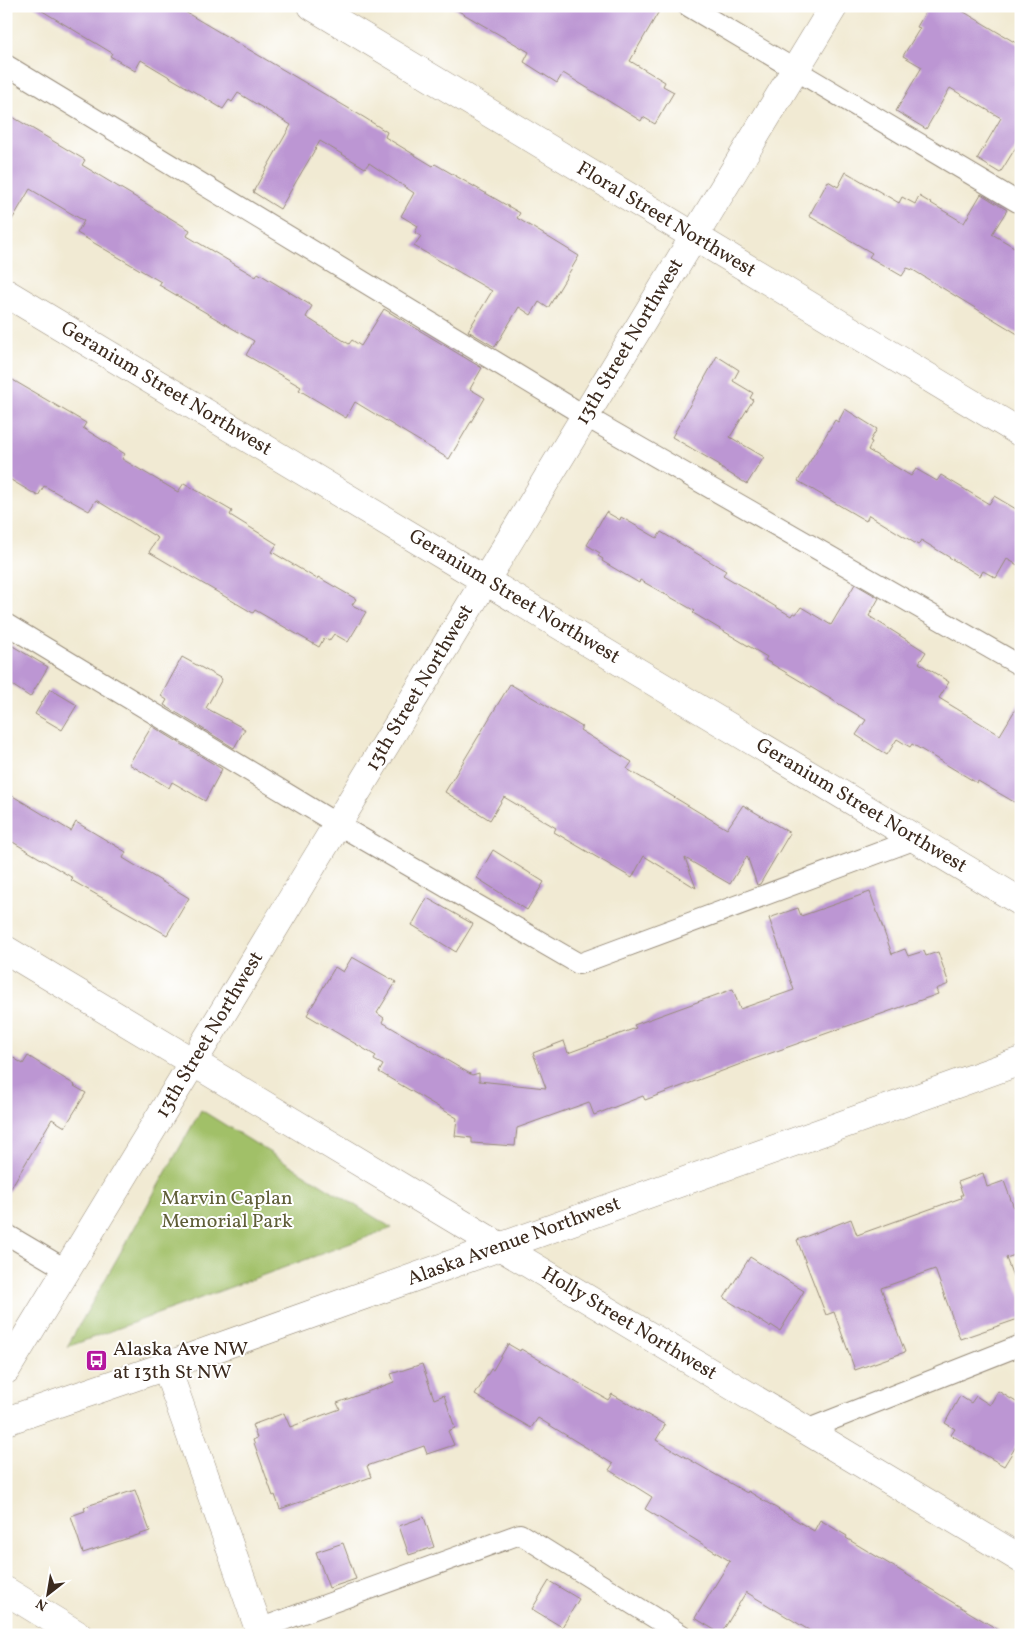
<svg xmlns="http://www.w3.org/2000/svg" width="1027" height="1641" viewBox="0 0 1027 1641" font-family="Vollkorn,serif">
  <style>
    .green { fill: #a1c068; stroke: #6e7543 }
    .building { fill: #bc96d3 }
    .lines { fill: none; stroke-linecap: round; stroke-linejoin: round }
    .lane-casing { stroke: #968a78; stroke-width: 22 }
    .street-casing { stroke: #968a78; stroke-width: 29 }
    .secondary-casing { stroke: #968a78; stroke-width: 29 }
    .lane { stroke: #fff; stroke-width: 20 }
    .street { stroke: #fff; stroke-width: 28 }
    .secondary { stroke: #fff; stroke-width: 28 }
    .labels { text-anchor: middle; dominant-baseline: central; stroke-width: 4; stroke-linejoin: round; paint-order: stroke }
    .street-label { font-size: 20px; fill: #3b2a1e; stroke: #fff }
    .park-label { font-size: 20px; fill: #5f5e38; stroke: #fff }
    .poi-label { font-size: 20px; fill: #3b2a1e; stroke: #fff; text-anchor: start }
  </style>
  <rect width="100%" height="100%" fill="#fff"/>
  <filter id="ink" filterUnits="userSpaceOnUse"><feTurbulence type="fractalNoise" baseFrequency=".02" numOctaves="2"/><feDisplacementMap in="SourceGraphic" scale="10" xChannelSelector="R" yChannelSelector="G"/><feConvolveMatrix kernelMatrix="1 2 1 2 8 2 1 2 1" color-interpolation-filters="sRGB"/></filter>
  <filter id="wash" filterUnits="userSpaceOnUse"><feTurbulence type="fractalNoise" baseFrequency=".0096" numOctaves="4" result="noise"/><feDisplacementMap in="SourceGraphic" scale="20" xChannelSelector="R" yChannelSelector="G"/><feGaussianBlur stdDeviation="1.12" result="paint"/><feColorMatrix in="noise" values="0 0 0 0 0 0 0 0 0 0 0 0 0 0 0 0 0 1.4 0 .05"/><feComposite in="paint" operator="in"/></filter>
  <g filter="url(#wash)">
    <rect width="100%" height="100%" fill="#f1ead3"/>
    <path class="green" d="M 201,1110 L 392,1228 L 67,1347 Z"/>
    <g id="blocks">
      <path class="building" d="M 34,6 L 175,6 L 365,118 L 387,132 L 385,137 L 433,166 L 435,164 L 520,213 L 517,218 L 579,256 L 548,308 L 539,302 L 531,315 L 519,307 L 495,347 L 468,331 L 492,291 L 414,246 L 421,236 L 415,233 L 418,226 L 401,216 L 414,193 L 369,163 L 365,168 L 320,141 L 280,209 L 253,192 L 291,125 L 238,93 L 232,102 L 229,100 L 223,109 L 141,60 L 135,71 L 110,56 L 112,53 Z
        M 450,6 L 662,6 L 630,61 L 665,82 L 663,86 L 674,92 L 655,124 L 643,117 L 641,121 L 563,73 L 557,83 L 524,62 L 529,52 Z
        M 929,6 L 954,6 L 1021,46 L 1021,139 L 1000,173 L 977,159 L 1001,118 L 950,88 L 926,129 L 896,111 L 922,67 L 903,56 L 920,28 L 917,27 Z
        M 6,113 L 85,160 L 82,165 L 190,230 L 187,236 L 256,277 L 258,273 L 312,306 L 306,317 L 349,344 L 352,340 L 361,346 L 384,309 L 482,368 L 470,389 L 485,398 L 449,459 L 355,402 L 346,418 L 299,390 L 301,387 L 246,355 L 254,341 L 159,285 L 161,282 L 77,233 L 84,221 L 30,189 L 6,230 Z
        M 846,172 L 899,203 L 902,197 L 915,204 L 919,196 L 964,223 L 981,194 L 1007,210 L 992,234 L 1021,251 L 1021,336 L 913,270 L 907,268 L 902,276 L 869,257 L 872,253 L 809,216 L 828,181 L 838,187 Z
        M 717,356 L 739,370 L 733,381 L 753,393 L 750,398 L 753,400 L 730,437 L 764,457 L 747,484 L 719,467 L 720,465 L 672,437 Z
        M 6,376 L 86,423 L 83,428 L 125,454 L 122,459 L 178,492 L 184,483 L 232,511 L 230,515 L 277,544 L 272,552 L 317,579 L 318,577 L 356,599 L 352,605 L 366,612 L 348,642 L 334,634 L 329,641 L 324,638 L 319,647 L 255,610 L 253,613 L 149,552 L 158,538 L 96,500 L 89,511 L 48,488 L 44,486 L 38,496 L 6,477 Z
        M 845,409 L 877,429 L 870,441 L 872,442 L 868,450 L 911,476 L 916,469 L 937,481 L 941,475 L 989,504 L 994,496 L 1021,512 L 1021,567 L 1007,559 L 996,578 L 983,571 L 980,576 L 921,540 L 918,545 L 869,515 L 866,521 L 798,481 L 835,420 L 838,422 Z
        M 606,512 L 620,520 L 621,517 L 657,538 L 661,532 L 726,571 L 723,575 L 791,616 L 793,613 L 796,614 L 801,607 L 831,625 L 855,584 L 879,598 L 869,616 L 926,652 L 919,663 L 949,682 L 939,698 L 1000,735 L 1021,700 L 1021,806 L 978,781 L 977,783 L 912,744 L 910,747 L 897,739 L 887,755 L 856,735 L 866,720 L 765,660 L 767,657 L 693,613 L 695,611 L 640,580 L 639,583 L 602,561 L 603,559 L 598,556 L 600,553 L 587,545 Z
        M 6,642 L 48,667 L 30,697 L 6,681 Z
        M 182,657 L 222,679 L 206,708 L 245,729 L 234,748 L 164,705 L 167,700 L 161,696 Z
        M 510,684 L 582,727 L 580,730 L 632,762 L 627,769 L 727,829 L 743,805 L 790,833 L 760,884 L 757,885 L 747,856 L 730,884 L 685,858 L 696,888 L 644,856 L 632,878 L 554,832 L 556,828 L 504,797 L 490,820 L 445,792 Z
        M 50,689 L 77,705 L 62,730 L 35,714 Z
        M 152,726 L 222,769 L 205,801 L 172,782 L 169,788 L 129,764 Z
        M 6,792 L 71,831 L 76,822 L 126,852 L 123,858 L 189,898 L 167,935 L 71,880 L 73,878 L 6,838 Z
        M 493,850 L 544,882 L 527,910 L 477,878 Z
        M 870,892 L 892,954 L 905,949 L 908,956 L 924,951 L 926,956 L 938,952 L 949,984 L 936,989 L 938,994 L 754,1059 L 645,1100 L 643,1096 L 594,1115 L 589,1102 L 517,1128 L 515,1146 L 472,1143 L 472,1138 L 455,1136 L 457,1118 L 379,1072 L 383,1065 L 374,1060 L 376,1056 L 307,1015 L 335,967 L 343,972 L 352,957 L 396,982 L 377,1013 L 384,1018 L 382,1022 L 472,1075 L 479,1073 L 479,1081 L 546,1088 L 533,1053 L 564,1041 L 568,1053 L 636,1028 L 634,1025 L 733,989 L 740,1009 L 794,990 L 769,918 L 798,908 L 801,916 Z
        M 427,898 L 473,924 L 456,952 L 412,925 Z
        M 6,1053 L 23,1064 L 28,1056 L 75,1085 L 74,1086 L 86,1093 L 65,1127 L 52,1119 L 6,1196 Z
        M 983,1173 L 987,1187 L 1004,1181 L 1021,1227 L 1021,1253 L 1006,1258 L 1021,1297 L 1021,1318 L 960,1339 L 935,1269 L 881,1288 L 905,1352 L 855,1370 L 834,1312 L 826,1315 L 797,1240 L 851,1219 L 857,1235 L 961,1198 L 960,1195 L 963,1195 L 958,1182 Z
        M 750,1257 L 804,1291 L 780,1331 L 771,1325 L 770,1327 L 724,1298 Z
        M 508,1344 L 520,1351 L 521,1349 L 608,1400 L 612,1394 L 665,1425 L 656,1440 L 747,1493 L 748,1491 L 814,1531 L 820,1520 L 847,1536 L 846,1538 L 1007,1635 L 817,1635 L 746,1592 L 721,1634 L 695,1618 L 730,1561 L 645,1509 L 652,1497 L 609,1470 L 613,1464 L 538,1418 L 531,1428 L 475,1395 L 491,1369 L 493,1370 Z
        M 422,1364 L 434,1399 L 444,1395 L 455,1428 L 448,1431 L 454,1445 L 427,1454 L 424,1446 L 367,1466 L 371,1477 L 280,1509 L 275,1495 L 273,1496 L 253,1440 L 257,1438 L 252,1425 L 284,1413 L 290,1427 L 340,1409 L 337,1403 L 394,1382 L 391,1374 Z
        M 998,1391 L 1021,1405 L 1021,1438 L 1004,1466 L 951,1435 L 955,1429 L 945,1423 L 960,1396 L 971,1403 L 976,1396 L 990,1405 Z
        M 135,1490 L 150,1531 L 83,1553 L 71,1516 L 85,1511 L 84,1507 Z
        M 424,1517 L 434,1547 L 409,1555 L 399,1526 Z
        M 343,1543 L 356,1579 L 329,1588 L 316,1552 Z
        M 549,1581 L 579,1599 L 562,1627 L 532,1609 Z"/>
    </g>
  </g>
  <g filter="url(#ink)">
    <use href="#blocks" fill-opacity="0" stroke="#968a78" stroke-width="1"/>
    <g class="lines">
      <defs>
        <path id="lane" d="M 688,6 L 1021,204
          M 6,65 L 585,416 L 1021,666
          M 6,624 L 337,824 L 579,964 L 916,839
          M 6,1234 L 67,1270
          M 806,1430 L 1021,1345
          M 259,1629 L 520,1534 L 682,1635"/>
        <path id="street" d="M 312,6 L 1021,433
          M 6,293 L 1021,902
          M 6,950 L 1021,1559
          M 166,1366 L 261,1635
          M 6,1370 L 834,6
          M 6,1591 L 78,1635"/>
        <path id="secondary" d="M 6,1421 L 166,1366 L 1021,1061"/>
      </defs>
      <use href="#lane" class="lane-casing"/>
      <use href="#street" class="street-casing"/>
      <use href="#secondary" class="secondary-casing"/>
      <use href="#lane" class="lane"/>
      <use href="#street" class="street"/>
      <use href="#secondary" class="secondary"/>
    </g>
  </g>
  <defs>
    <symbol id="bus-square" viewBox="-11 -11 22 22"><rect x="-9" y="-9" width="18" height="18" rx="4" fill="#b5179e" stroke="#fff"/><path d="M-5-6H5V4H4V6H2V4H-2V6H-4V4H-5ZM-3.5-4V0h7V-4ZM-3.5 1.2v1.5H-2V1.2ZM2 1.2v1.5H3.5V1.2Z" fill="#fff"/></symbol>
  </defs>
  <g fill-rule="evenodd">
    <use href="#bus-square" x="84" y="1348" width="25" height="25"/>
  </g>
  <g class="labels">
    <g class="street-label">
      <text transform="translate(666 220) rotate(31)">Floral Street Northwest</text>
      <text transform="translate(630 342) rotate(-59)">13th Street Northwest</text>
      <text transform="translate(166 389) rotate(31)">Geranium Street Northwest</text>
      <text transform="translate(514 597) rotate(31)">Geranium Street Northwest</text>
      <text transform="translate(420 688) rotate(-59)">13th Street Northwest</text>
      <text transform="translate(861 806) rotate(31)">Geranium Street Northwest</text>
      <text transform="translate(210 1035) rotate(-59)">13th Street Northwest</text>
      <text transform="translate(514 1242) rotate(-20)">Alaska Avenue Northwest</text>
      <text transform="translate(629 1324) rotate(31)">Holly Street Northwest</text>
    </g>
    <g class="park-label">
      <text x="227" y="1199">Marvin Caplan<tspan x="227" dy="23">Memorial Park</tspan></text>
    </g>
    <g class="poi-label">
      <text x="113" y="1350">Alaska Ave NW<tspan x="113" dy="23">at 13th St NW</tspan></text>
    </g>
  </g>
  <rect width="1027" height="1641" fill="none" stroke="#fff" stroke-width="25"/>
  <g transform="translate(48 1594) rotate(211)" stroke="#ffffff" stroke-width="4" paint-order="stroke">
  <path d="M0-4L9 19L0 12L-9 19Z" fill="#3b2a1e"/>
  <text y="-8" font-size="14" font-weight="bold" text-anchor="middle" fill="#3b2a1e">N</text>
  </g>
</svg>
